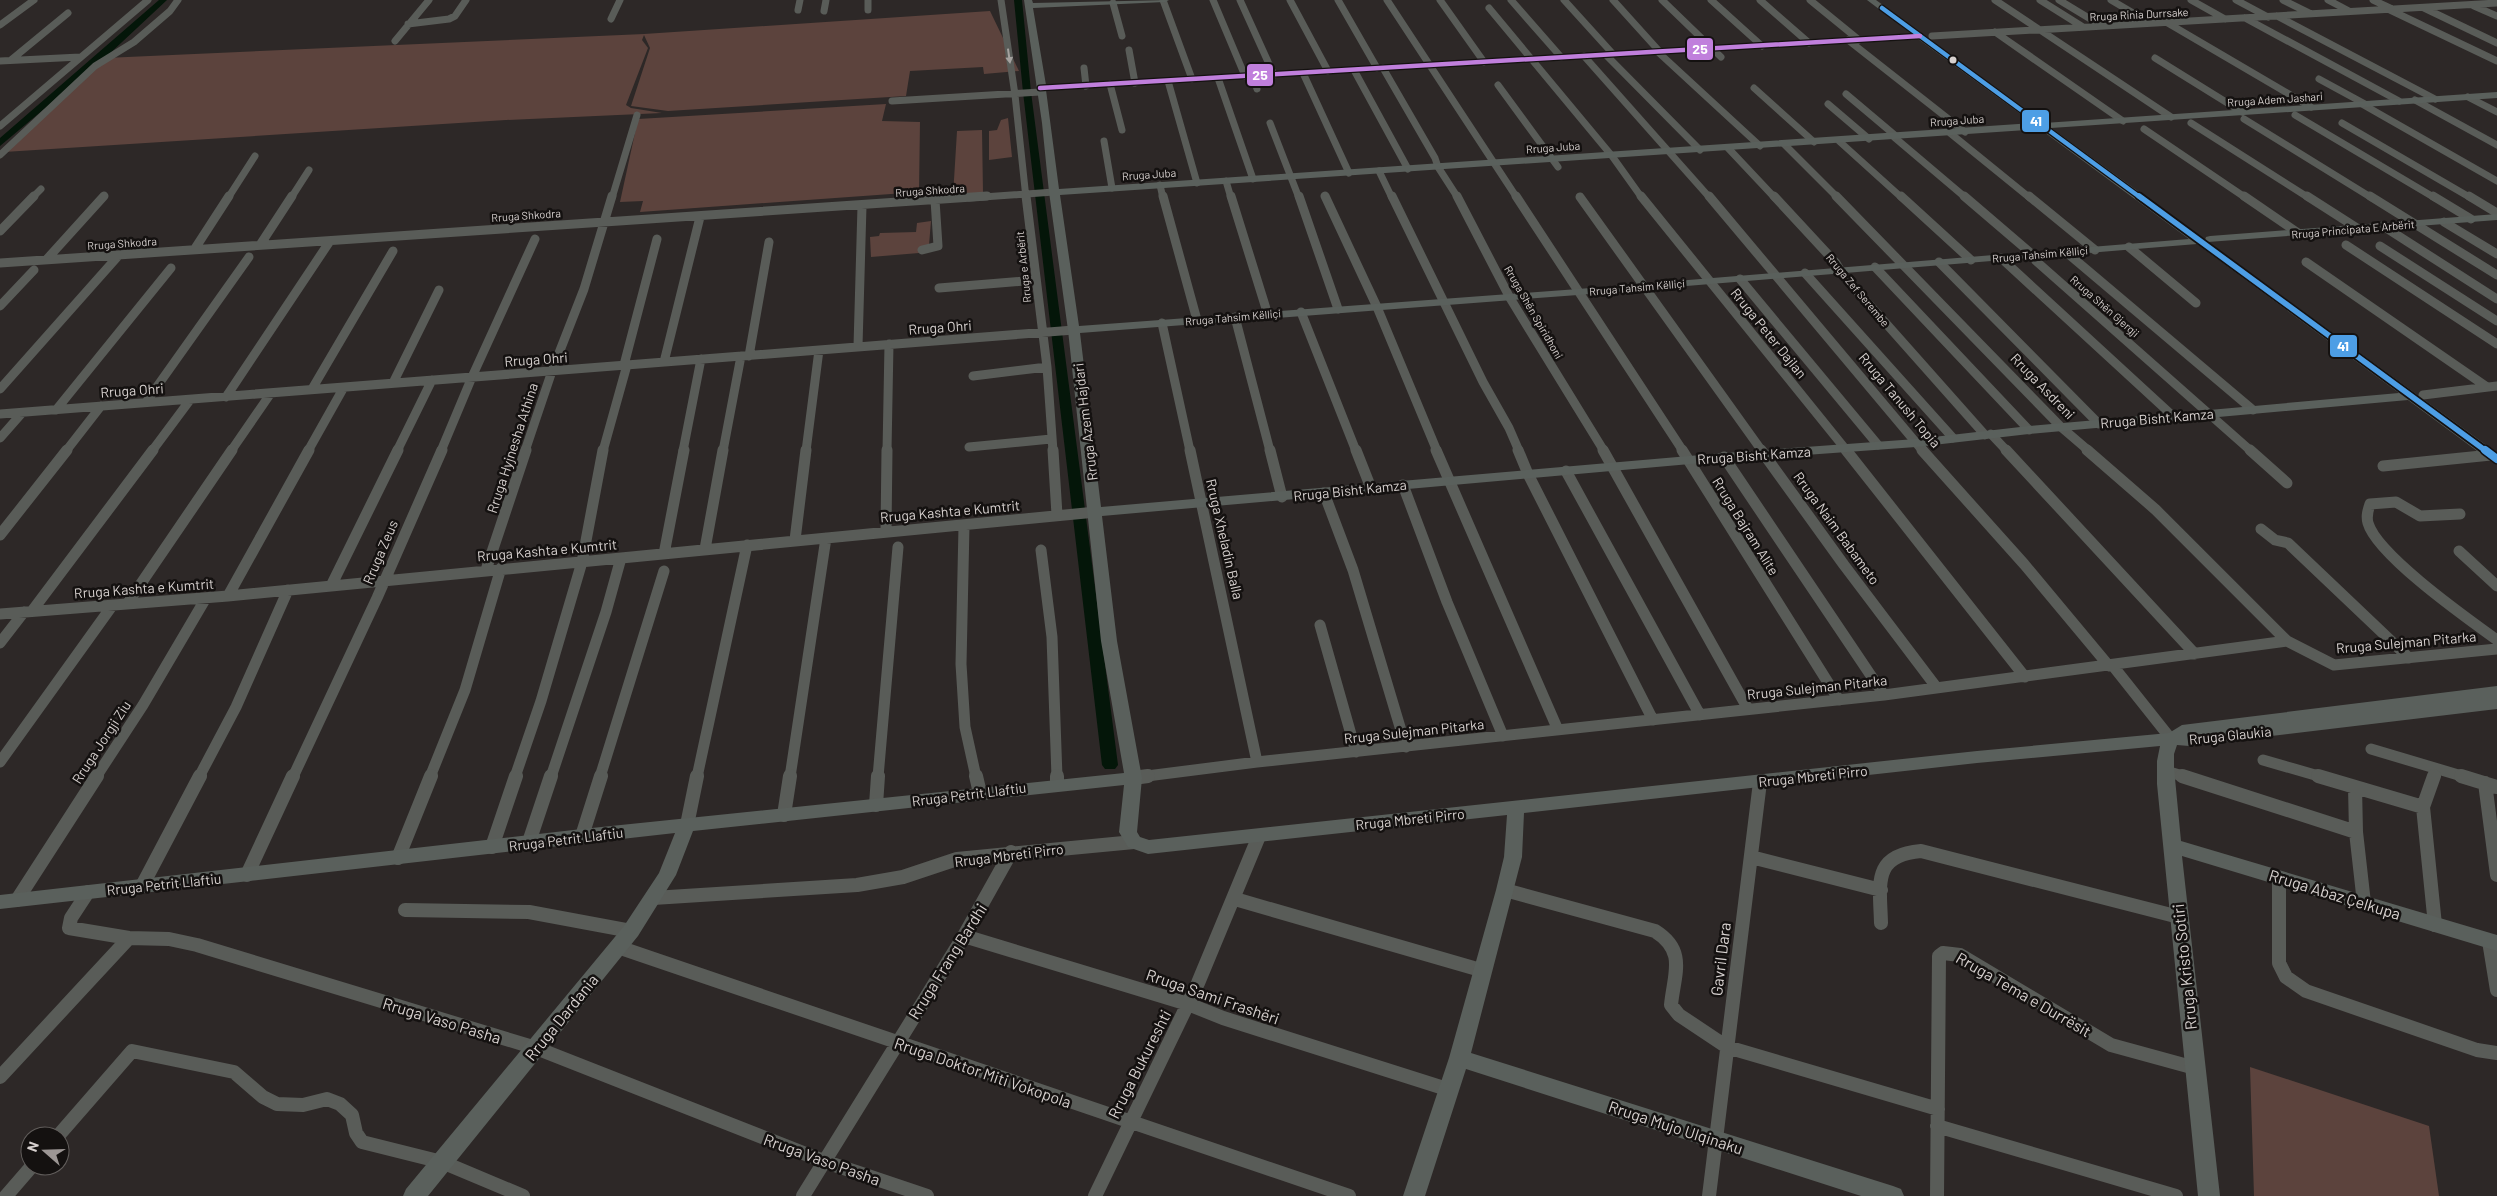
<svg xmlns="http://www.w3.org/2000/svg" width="2497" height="1196" viewBox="0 0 2497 1196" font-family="Barlow,sans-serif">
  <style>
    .green { fill: #5c433d }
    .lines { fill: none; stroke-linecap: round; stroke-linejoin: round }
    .canal { fill: #041609; fill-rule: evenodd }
    .street-far3 { stroke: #595c58; stroke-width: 7 }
    .street-far2 { stroke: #595c58; stroke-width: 9 }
    .street-far1 { stroke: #595c58; stroke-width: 11 }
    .street { stroke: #595c58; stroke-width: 14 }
    .secondary { fill: #5a605c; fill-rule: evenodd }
    .bus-1-far2-casing { stroke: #141110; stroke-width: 7 }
    .bus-1-far1-casing { stroke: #141110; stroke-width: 9 }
    .bus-1-casing { stroke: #141110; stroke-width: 11 }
    .bus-2-casing { stroke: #141110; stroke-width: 7 }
    .bus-1-far2 { stroke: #4d9ee5; stroke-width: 4.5 }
    .bus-1-far1 { stroke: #4d9ee5; stroke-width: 5.5 }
    .bus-1 { stroke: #4d9ee5; stroke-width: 8 }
    .bus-2 { stroke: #c07fdc; stroke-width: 4.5 }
    .oneway { fill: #a5a29f }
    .bus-dot { fill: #d7d1cf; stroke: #141110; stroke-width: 2 }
    .labels { text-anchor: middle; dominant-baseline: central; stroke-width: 5; stroke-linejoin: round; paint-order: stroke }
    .far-street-label { font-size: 11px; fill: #d7d1cf; stroke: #141110 }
    .street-label { font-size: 14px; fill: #d7d1cf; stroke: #141110 }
    .near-street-label { font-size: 16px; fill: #d7d1cf; stroke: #141110 }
    .line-badge { stroke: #141110; stroke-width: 2 }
    .badge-label { font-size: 14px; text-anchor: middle; font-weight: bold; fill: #fff }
  </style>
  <rect width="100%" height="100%" fill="#2d2827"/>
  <path class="green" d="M 990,11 L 1019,71 L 984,74 L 983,67 L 910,71 L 906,96 L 668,111 L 631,106 L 650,48 L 644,35 L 642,40 L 648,48 L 626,105 L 631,108 L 662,113 L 506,120 L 4,152 L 105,58 L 644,34 Z
    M 886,104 L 882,121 L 920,122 L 919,192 L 640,212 L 643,201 L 620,202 L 638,119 Z
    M 1008,118 L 1012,157 L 989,160 L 989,131 L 997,130 L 1001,120 Z
    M 982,130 L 983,193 L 953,196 L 957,131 Z
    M 931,221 L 929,245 L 919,253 L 871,257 L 870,237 L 879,236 L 880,233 L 916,232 L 917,223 Z
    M 2250,1067 L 2429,1126 L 2439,1196 L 2254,1196 Z"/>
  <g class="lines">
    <path class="canal" d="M 159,0 L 167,0 L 106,57 L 0,146 L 0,138 Z
      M 1014,0 L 1022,0 L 1031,92 L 1118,765 L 1115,769 L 1105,769 L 1102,765 L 1023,92 Z"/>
    <path class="street-far3" d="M 868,0 L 868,10
      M 1001,0 L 1015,95 L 1026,198
      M 1163,0 L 1192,79
      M 1213,0 L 1245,76
      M 1240,0 L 1274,75
      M 1290,0 L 1328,71
      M 1338,0 L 1377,68
      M 1387,0 L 1517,198
      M 1440,0 L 1484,62
      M 1511,0 L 1561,57
      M 1564,0 L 1613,54
      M 1613,0 L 1660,52
      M 1662,0 L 1721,57
      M 1711,0 L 1762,46
      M 1760,0 L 1809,43
      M 1810,0 L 1859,40
      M 1995,0 L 2171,117
      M 2040,0 L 2083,27
      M 2059,0 L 2102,26
      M 2111,0 L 2150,23
      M 2191,0 L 2225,19
      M 2236,0 L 2268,17
      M 2283,0 L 2309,13
      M 2328,0 L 2349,11
      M 2373,0 L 2390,8
      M 1113,3 L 1122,36
      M 2474,6 L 2497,16
      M 1489,8 L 1612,156 L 1642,198
      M 2424,8 L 2497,43
      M 798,10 L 800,0
      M 2390,10 L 2497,61
      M 824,11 L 826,0
      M 2277,16 L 2435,99
      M 2245,18 L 2399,101
      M 611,19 L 620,0
      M 2166,22 L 2311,107
      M 408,24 L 449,19 L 455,16 L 466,0
      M 0,25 L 34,0
      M 1995,32 L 2123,121
      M 1932,36 L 2497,3
      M 1848,40 L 1965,132
      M 395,41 L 429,0
      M 1129,50 L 1135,83
      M 1658,52 L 1760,146
      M 1606,55 L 1700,150
      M 1584,56 L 1710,198
      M 2155,58 L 2242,112
      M 11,60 L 68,13
      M 0,61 L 80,57
      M 1084,68 L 1086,86
      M 1383,68 L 1435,158 L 1438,167 L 1458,198
      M 1354,70 L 1408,169
      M 1303,73 L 1349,173
      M 1253,76 L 1257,89
      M 1218,78 L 1253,179
      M 2319,79 L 2365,104
      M 1168,81 L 1197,183
      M 1110,84 L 1122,130
      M 1498,85 L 1558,167
      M 1754,88 L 1814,142
      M 1846,94 L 1897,137
      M 2468,97 L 2497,112
      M 2415,100 L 2497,145
      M 892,101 L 1040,92
      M 1828,104 L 1869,139
      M 2362,104 L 2497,181
      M 2295,115 L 2435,198
      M 2244,119 L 2372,198
      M 1270,123 L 1299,198
      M 2191,123 L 2309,198
      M 2342,123 L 2471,198
      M 0,126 L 148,0
      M 2144,129 L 2246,198
      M 1950,133 L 2030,198
      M 1894,137 L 1966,198
      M 1104,141 L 1112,188
      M 1839,141 L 1902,198
      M 1784,144 L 1838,198
      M 1728,148 L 1775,198
      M 0,155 L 95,66 L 134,42 L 170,11 L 178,0
      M 1379,171 L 1392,198
      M 1226,181 L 1231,198
      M 1160,185 L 1163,198
      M 1325,196 L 1326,198
      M 32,198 L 41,189
      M 102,198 L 104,196
      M 228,198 L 255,156
      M 291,198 L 309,170
      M 612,198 L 637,115
      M 969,198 L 1054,192"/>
    <path class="street-far2" d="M 1026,196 L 1047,367 L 1053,451
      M 1163,196 L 1197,320
      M 1231,196 L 1268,315
      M 1299,196 L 1338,309
      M 1325,196 L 1377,307 L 1437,451
      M 1392,196 L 1483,382 L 1509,428 L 1519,451
      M 1457,196 L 1510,298 L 1604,451
      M 1516,196 L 1683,451
      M 1641,196 L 1847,451
      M 1709,196 L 1923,451
      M 1774,196 L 1836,263 L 1843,275 L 1985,435
      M 1836,196 L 2061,427 L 2089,451
      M 1901,196 L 1971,260
      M 1964,196 L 2033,255 L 2036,261 L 2251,451
      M 2029,196 L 2095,250
      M 2244,196 L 2298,233
      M 2307,196 L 2357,228
      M 2370,196 L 2497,275
      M 2433,196 L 2471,219
      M 2469,196 L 2497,213
      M 1580,197 L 1762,451
      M 2444,222 L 2497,254
      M 2383,226 L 2497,299
      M 0,231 L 34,196
      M 260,245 L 292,196
      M 2346,245 L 2497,344
      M 2380,246 L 2497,321
      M 2129,247 L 2196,303
      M 194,250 L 229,196
      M 922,250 L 938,246 L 935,200
      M 2066,252 L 2253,410
      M 2001,258 L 2174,417
      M 47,259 L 104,196
      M 1939,262 L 2099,424
      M 2306,262 L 2487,387
      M 0,263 L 987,196
      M 1875,267 L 2029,430
      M 1805,273 L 1953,438
      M 1740,279 L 1878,445
      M 939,288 L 1036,280
      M 0,306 L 34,270
      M 1301,312 L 1356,451
      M 1235,317 L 1270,451
      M 1162,323 L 1190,451
      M 858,346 L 862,206
      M 749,356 L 769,242
      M 664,362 L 700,217
      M 624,365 L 657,239
      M 973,376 L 1047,367
      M 393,383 L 439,290
      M 0,389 L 119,255
      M 312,389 L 393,251
      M 2423,395 L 2497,386
      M 226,397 L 330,241
      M 146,402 L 249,257
      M 56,410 L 171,268
      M 0,414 L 1074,330
      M 1991,434 L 2007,451
      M 0,438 L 22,413
      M 969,447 L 1051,439
      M 66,451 L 101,406
      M 152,451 L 190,400
      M 231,451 L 271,393
      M 308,451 L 344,387
      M 397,451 L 432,380
      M 441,451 L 472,377 L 535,239
      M 525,451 L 552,371 L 584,289 L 612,196
      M 603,451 L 627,365
      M 683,451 L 701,359
      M 723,451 L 741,356
      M 806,451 L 819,350
      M 887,451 L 889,344"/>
    <path class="street-far1" d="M 1053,450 L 1057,515
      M 1190,450 L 1257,762
      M 1270,450 L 1282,497
      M 1356,450 L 1371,488
      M 1436,450 L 1558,730
      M 1518,450 L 1528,474 L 1653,720
      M 1603,450 L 1748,709
      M 1682,450 L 1839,700
      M 1761,450 L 1844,565 L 1937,688
      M 1846,450 L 2025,677
      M 1922,450 L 2024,564 L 2109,666
      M 2006,450 L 2195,654
      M 2087,450 L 2156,510 L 2287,641
      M 2250,450 L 2287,483
      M 1724,457 L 1884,695
      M 2383,466 L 2491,455
      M 1566,471 L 1700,715
      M 1403,485 L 1447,602 L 1503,736
      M 1324,493 L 1353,570 L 1406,747
      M 2460,514 L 2420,516 L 2396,502 L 2370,504 C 2368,510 2366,516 2368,523 C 2377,555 2468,619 2497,640
      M 964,526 L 961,664 L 965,727 L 976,777
      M 2261,529 L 2275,540 L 2288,543 L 2409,658
      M 886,531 L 887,450
      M 0,535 L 67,450
      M 795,540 L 806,450
      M 705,549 L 723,450
      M 1041,550 L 1052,637 L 1057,777
      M 2459,551 L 2497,586
      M 664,554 L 684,450
      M 486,570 L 526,450
      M 331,586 L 398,450
      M 228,596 L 309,450
      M 127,604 L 232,450
      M 32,611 L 153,450
      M 0,614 L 228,596 L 1096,512
      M 1320,625 L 1356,752
      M 0,643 L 24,612
      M 2113,666 L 2171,739
      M 2371,749 L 2465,777
      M 2263,760 L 2322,777
      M 0,762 L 112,606
      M 2166,771 L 2186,777
      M 96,777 L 143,705 L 206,598
      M 199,777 L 236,707 L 288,590
      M 293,777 L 377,598 L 442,450
      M 430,777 L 465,690 L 501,568
      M 515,777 L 541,701 L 582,562 L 603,450
      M 551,777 L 606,612 L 621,558
      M 600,777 L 664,571
      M 697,777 L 747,545
      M 790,777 L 826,538
      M 878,777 L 898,547
      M 1139,777 L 1257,762 L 1884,695 L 2287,641 L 2334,665 L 2497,649
      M 2434,777 L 2437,769"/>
    <path class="street" d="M 976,776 L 980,793
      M 1057,776 L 1057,784
      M 2182,776 L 2356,832
      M 2318,776 L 2423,807
      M 2434,776 L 2423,807 L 2435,925
      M 2461,776 L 2497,787
      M 1133,778 L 1148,776
      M 2485,783 L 2497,875
      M 2355,787 L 2356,832 L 2364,903
      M 876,805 L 878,776
      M 784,815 L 790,776
      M 687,825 L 697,776
      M 582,836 L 601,776
      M 529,842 L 551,776
      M 492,847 L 516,776
      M 1751,857 L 1881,890
      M 398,858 L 431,776
      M 247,875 L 293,776
      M 2279,878 L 2279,963 L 2286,977 L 2306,991 L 2477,1050 L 2497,1053
      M 142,886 L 200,776
      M 1505,890 L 1655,931 C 1687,951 1674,974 1671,1005 L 1679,1015 L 1727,1047 L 1938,1109
      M 88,892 L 71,918 L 69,928 L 129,938 L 169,939 L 197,945 L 536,1048 L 826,1162 L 927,1196
      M 653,898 L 857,885 L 903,877 L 957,859 L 1134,842
      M 1235,899 L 1484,971
      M 17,900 L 97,776
      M 405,910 L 529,912 L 631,931
      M 1881,923 C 1880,884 1872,855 1921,851 L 2179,917
      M 964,936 L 1188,1004 L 1223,1018 L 1450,1090
      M 2489,941 L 2497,990
      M 618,947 L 1349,1196
      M 0,1077 L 129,938
      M 1937,1126 L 2176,1196
      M 58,1136 L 132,1051 L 234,1072 L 263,1097 L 277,1104 L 303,1105 L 327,1099 L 340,1104 L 352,1115 L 356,1133 L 362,1142 L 442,1162 L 523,1196
      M 6,1196 L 32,1166
      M 803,1196 L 964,936 L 1011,852
      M 1095,1196 L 1198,983 L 1259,836
      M 1709,1196 L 1760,782
      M 1937,1196 L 1939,956 L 1943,953 L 1960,955 L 2111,1045 L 2195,1068"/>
    <path class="secondary" d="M 1024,0 L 1032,0 L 1033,3 L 1169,0 L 1165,2 L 1033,8 L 1046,85 L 1912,34 L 1867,0 L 1876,0 L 2044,123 L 2497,92 L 2497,98 L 2051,128 L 2205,240 L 2206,237 L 2210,236 L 2497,214 L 2497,220 L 2208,242 L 2497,453 L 2497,463 L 2492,462 L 2408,400 L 2029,434 L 1916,447 L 1724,461 L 1102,516 L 1117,641 L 1142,778 L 1137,832 L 1140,837 L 1149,840 L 1977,751 L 2169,733 L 2182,725 L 2497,686 L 2497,709 L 2189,746 L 2177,745 L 2174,754 L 2174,768 L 2181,841 L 2497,935 L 2497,951 L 2182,856 L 2220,1196 L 2198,1196 L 2157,784 L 2157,761 L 2160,746 L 1977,763 L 1524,813 L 1522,857 L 1471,1053 L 1893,1186 L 1901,1189 L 1904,1196 L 1861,1196 L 1466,1069 L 1425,1196 L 1403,1196 L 1449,1058 L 1496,890 L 1504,857 L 1507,815 L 1148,854 L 1128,847 L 1119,832 L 1124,785 L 693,831 L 676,875 L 638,936 L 428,1196 L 403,1196 L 406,1189 L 624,926 L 659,873 L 675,833 L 0,909 L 0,895 L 582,829 L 1124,773 L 1101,641 L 1068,330 L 1049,192 L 1042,123 ZM 1918,39 L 2033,123 L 1059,189 L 1046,90 ZM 2040,129 L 2189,239 L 1578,289 L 1079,326 L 1060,195 ZM 2197,244 L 2399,393 L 2029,426 L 1916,439 L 1724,453 L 1101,507 L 1080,333 L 1578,295 Z"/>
    <defs>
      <path id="bus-1-far2" d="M 1882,8 L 2141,198"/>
      <path id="bus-1-far1" d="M 2139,196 L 2486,451"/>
      <path id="bus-1" d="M 2485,450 L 2497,459"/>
      <path id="bus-2" d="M 1040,88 L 1920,36"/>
    </defs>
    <use href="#bus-1-far2" class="bus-1-far2-casing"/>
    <use href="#bus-1-far1" class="bus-1-far1-casing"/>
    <use href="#bus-1" class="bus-1-casing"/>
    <use href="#bus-2" class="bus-2-casing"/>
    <use href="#bus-1-far2" class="bus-1-far2"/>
    <use href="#bus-1-far1" class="bus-1-far1"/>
    <use href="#bus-1" class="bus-1"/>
    <use href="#bus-2" class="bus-2"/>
  </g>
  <defs><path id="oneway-solid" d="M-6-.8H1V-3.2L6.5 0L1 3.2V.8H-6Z" transform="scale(1.25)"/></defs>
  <use class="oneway" href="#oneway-solid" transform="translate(1009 56) rotate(82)"/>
  <circle class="bus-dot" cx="1953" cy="60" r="4.5"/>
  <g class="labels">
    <g class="far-street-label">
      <text transform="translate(2139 14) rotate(-3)">Rruga Rinia Durrsake</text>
      <text transform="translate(2275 99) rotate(-4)">Rruga Adem Jashari</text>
      <text transform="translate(1957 120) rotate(-4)">Rruga Juba</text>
      <text transform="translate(1553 147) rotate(-4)">Rruga Juba</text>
      <text transform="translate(1149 174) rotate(-4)">Rruga Juba</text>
      <text transform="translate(930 190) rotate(-4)">Rruga Shkodra</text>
      <text transform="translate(526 215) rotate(-4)">Rruga Shkodra</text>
      <text transform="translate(2353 229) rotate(-5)">Rruga Principata E Arbërit</text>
      <text transform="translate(122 243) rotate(-4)">Rruga Shkodra</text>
      <text transform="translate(2040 254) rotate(-5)">Rruga Tahsim Këlliçi</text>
      <text transform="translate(1023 267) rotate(-96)">Rruga e Arbërit</text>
      <text transform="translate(1637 287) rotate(-5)">Rruga Tahsim Këlliçi</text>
      <text transform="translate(1858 290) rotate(50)">Rruga Zef Serembe</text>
      <text transform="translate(2105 306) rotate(41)">Rruga Shën Gjergji</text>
      <text transform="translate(1534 312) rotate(60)">Rruga Shën Spiridhoni</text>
      <text transform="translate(1233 317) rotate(-5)">Rruga Tahsim Këlliçi</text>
    </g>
    <g class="street-label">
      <text transform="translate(940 327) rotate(-4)">Rruga Ohri</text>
      <text transform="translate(1769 333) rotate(51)">Rruga Peter Dajlan</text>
      <text transform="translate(536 359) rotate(-4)">Rruga Ohri</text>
      <text transform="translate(2043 386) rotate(46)">Rruga Asdreni</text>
      <text transform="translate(132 390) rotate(-4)">Rruga Ohri</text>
      <text transform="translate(1900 400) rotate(50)">Rruga Tanush Topia</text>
      <text transform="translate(2157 418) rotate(-5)">Rruga Bisht Kamza</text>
      <text transform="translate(1085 422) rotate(-97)">Rruga Azem Hajdari</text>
      <text transform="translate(512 448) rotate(-72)">Rruga Hyjnesha Athina</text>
      <text transform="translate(1754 455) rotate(-4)">Rruga Bisht Kamza</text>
      <text transform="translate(1350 490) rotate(-6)">Rruga Bisht Kamza</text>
      <text transform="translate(950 511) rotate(-5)">Rruga Kashta e Kumtrit</text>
      <text transform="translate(1746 526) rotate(58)">Rruga Bajram Alite</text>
      <text transform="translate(1837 528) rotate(54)">Rruga Naim Babameto</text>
      <text transform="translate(1225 539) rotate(77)">Rruga Xheladin Balla</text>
      <text transform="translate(547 550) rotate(-5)">Rruga Kashta e Kumtrit</text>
      <text transform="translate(380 552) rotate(-67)">Rruga Zeus</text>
      <text transform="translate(144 588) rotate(-4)">Rruga Kashta e Kumtrit</text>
      <text transform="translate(2406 642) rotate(-5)">Rruga Sulejman Pitarka</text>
      <text transform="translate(1817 687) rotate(-6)">Rruga Sulejman Pitarka</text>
      <text transform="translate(1414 731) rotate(-6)">Rruga Sulejman Pitarka</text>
      <text transform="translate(2230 735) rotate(-6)">Rruga Glaukia</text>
      <text transform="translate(101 742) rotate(-57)">Rruga Jorgji Ziu</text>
      <text transform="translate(1813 776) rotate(-6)">Rruga Mbreti Pirro</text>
      <text transform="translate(969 794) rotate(-7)">Rruga Petrit Llaftiu</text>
      <text transform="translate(1410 819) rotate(-6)">Rruga Mbreti Pirro</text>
      <text transform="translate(566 839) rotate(-7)">Rruga Petrit Llaftiu</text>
      <text transform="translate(1009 855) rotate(-7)">Rruga Mbreti Pirro</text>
      <text transform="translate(164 884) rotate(-6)">Rruga Petrit Llaftiu</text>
    </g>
    <g class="near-street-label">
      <text transform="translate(2335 894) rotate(17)">Rruga Abaz Çelkupa</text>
      <text transform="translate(1720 959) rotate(-83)">Gavril Dara</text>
      <text transform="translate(947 961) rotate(-58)">Rruga Frang Bardhi</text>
      <text transform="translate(2184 967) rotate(-96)">Rruga Kristo Sotiri</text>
      <text transform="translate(2024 994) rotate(30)">Rruga Tema e Durrësit</text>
      <text transform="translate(1213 996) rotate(19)">Rruga Sami Frashëri</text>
      <text transform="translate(561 1017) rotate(-51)">Rruga Dardania</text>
      <text transform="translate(442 1020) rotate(17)">Rruga Vaso Pasha</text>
      <text transform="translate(1139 1064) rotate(-63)">Rruga Bukureshti</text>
      <text transform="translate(983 1072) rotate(19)">Rruga Doktor Miti Vokopola</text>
      <text transform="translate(1676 1127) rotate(18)">Rruga Mujo Ulqinaku</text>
      <text transform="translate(822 1159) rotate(20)">Rruga Vaso Pasha</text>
    </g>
  </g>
  <g class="line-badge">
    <rect x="1686" y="37" width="28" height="24" rx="5" fill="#c07fdc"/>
    <rect x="1246" y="63" width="28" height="24" rx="5" fill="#c07fdc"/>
    <rect x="2021" y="109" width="29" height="24" rx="5" fill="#4d9ee5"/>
    <rect x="2329" y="334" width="29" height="24" rx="5" fill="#4d9ee5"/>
  </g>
  <g class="badge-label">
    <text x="1700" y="54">25</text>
    <text x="1260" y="80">25</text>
    <text x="2036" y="126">41</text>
    <text x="2343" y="351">41</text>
  </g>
  <g transform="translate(45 1151) rotate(290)"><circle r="24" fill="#141110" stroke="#625e5c"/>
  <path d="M0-4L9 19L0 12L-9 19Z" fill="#9c9694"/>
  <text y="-8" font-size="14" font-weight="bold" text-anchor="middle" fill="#d7d1cf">N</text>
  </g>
</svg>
